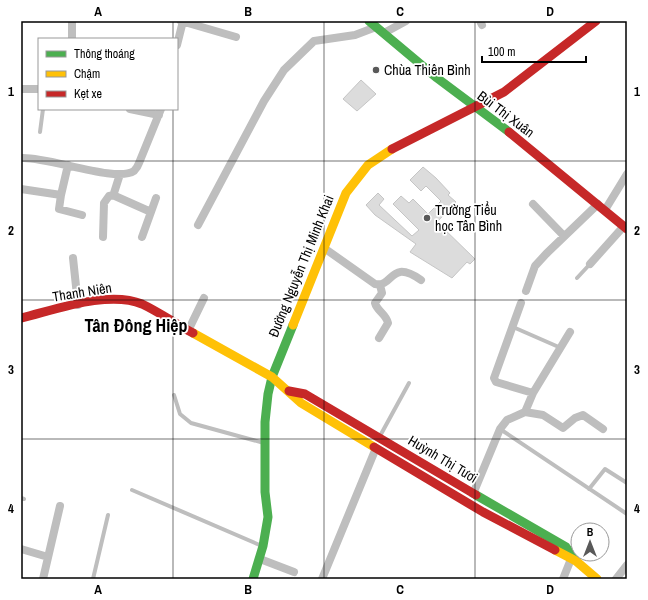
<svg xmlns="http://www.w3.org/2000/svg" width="648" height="600" viewBox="0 0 648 600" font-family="'Archivo Narrow',sans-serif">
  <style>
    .building { fill: #dcdcdc; stroke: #c5c5c5 }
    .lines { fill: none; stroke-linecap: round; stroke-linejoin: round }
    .lane { stroke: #bebebe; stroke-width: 4 }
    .street { stroke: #bebebe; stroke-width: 8 }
    .fast { stroke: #4caf50; stroke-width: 9 }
    .slow { stroke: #ffc107; stroke-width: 9 }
    .jam { stroke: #c62828; stroke-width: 9 }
    .grid { fill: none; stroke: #000; stroke-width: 1; stroke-opacity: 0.55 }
    .poi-dot { fill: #595959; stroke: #fff; stroke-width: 1.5 }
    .labels { text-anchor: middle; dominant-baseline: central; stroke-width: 3.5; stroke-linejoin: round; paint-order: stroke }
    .poi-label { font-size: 14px; fill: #000; stroke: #fff; text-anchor: start }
    .street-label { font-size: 14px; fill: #000; stroke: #fff }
    .district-label { font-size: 18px; font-weight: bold; fill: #000; stroke: #fff }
    .neatline { fill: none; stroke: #000; stroke-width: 1.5 }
    .grid-label { font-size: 13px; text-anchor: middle; font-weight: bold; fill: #000 }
  </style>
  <rect width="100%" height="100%" fill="#fff"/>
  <path class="building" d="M 361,80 L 376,94 L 357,111 L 343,99 Z
    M 423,167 L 436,178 L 450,193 L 448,195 L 456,202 L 437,222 L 475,259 L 470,264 L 467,262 L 452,278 L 410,252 L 416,244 L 375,215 L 366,205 L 378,193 L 384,199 L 379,205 L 412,236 L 419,230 L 393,204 L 401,196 L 409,203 L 413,199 L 428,214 L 441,201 L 426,186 L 421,191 L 410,180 Z"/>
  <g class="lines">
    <path class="lane" d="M 40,132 L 43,109
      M 577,278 L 590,264
      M 513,327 L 561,348
      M 174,395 L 180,414 L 191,423 L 264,443
      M 500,429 L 627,514
      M 380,436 L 409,383
      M 589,489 L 605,469 L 627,483
      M 132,490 L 262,546
      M 21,498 L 24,499
      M 93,579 L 108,515"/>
    <path class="street" d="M 72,21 L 72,39
      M 181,21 L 236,37
      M 480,21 L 482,25
      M 384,33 L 406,21
      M 177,45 L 183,21
      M 21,89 L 39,89
      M 130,109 L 159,115
      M 21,158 C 47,156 116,183 134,171 C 136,169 138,166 139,163 L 161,109
      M 68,165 L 61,195 L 59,209 L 82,215
      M 120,174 L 114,193 L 115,196 L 151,212 L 156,198
      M 21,189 L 61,195
      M 533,204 L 564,236
      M 605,210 L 627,174
      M 198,225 L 264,101 L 284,70 L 314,41 L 355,35 L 376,27
      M 103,237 L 104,203 L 109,196 L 114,195
      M 142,237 L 151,212
      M 324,248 L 375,284 C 394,288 389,258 421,280
      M 73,258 L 78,305
      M 590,264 L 624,226
      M 526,291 L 535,266 L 546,254 L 598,204
      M 188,331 L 204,298
      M 379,338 L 388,323 C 386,314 377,311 375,303 L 382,293 L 380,285
      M 533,393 L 570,332
      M 525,412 L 543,415 L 563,428 L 575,418 L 583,415 L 603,429
      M 473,494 L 500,429 L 507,420 L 525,412 L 533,393 L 496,382 L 494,378 L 521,303
      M 21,549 L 48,557
      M 260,559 L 294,572
      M 43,579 L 60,506
      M 322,579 L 376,448
      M 563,579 L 571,559
      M 616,579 L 627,565"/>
    <path class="fast" d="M 369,21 L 437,78 L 509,132
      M 476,495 L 566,547 L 575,560
      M 253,579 L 263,546 L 268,517 L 265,492 L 265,422 L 268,394 L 272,377 L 293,325"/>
    <path class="slow" d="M 293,325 L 346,193 L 368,165 L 392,149
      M 193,333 L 272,377 L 301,403 L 374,447
      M 555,550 L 576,561 L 597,579"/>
    <path class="jam" d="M 509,132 L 627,229
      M 392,149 L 504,92 L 596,21
      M 21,318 C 55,310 108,290 142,304 C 159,312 176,324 193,333
      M 289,391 L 305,394 L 476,495
      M 374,447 L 483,512 L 555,550"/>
  </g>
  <path class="grid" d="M 173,21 L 173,39M 324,21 L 324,579M 475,21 L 475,579M 173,109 L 173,579M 21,161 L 627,161M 21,300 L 627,300M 21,439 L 627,439"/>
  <g class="poi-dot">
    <circle cx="376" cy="70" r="4"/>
    <circle cx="427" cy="218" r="4"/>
  </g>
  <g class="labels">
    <g class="poi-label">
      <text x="384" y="70">Chùa Thiên Bình</text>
      <text x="435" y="210">Trường Tiểu<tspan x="435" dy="16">học Tân Bình</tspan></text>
    </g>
    <g class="street-label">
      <text transform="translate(506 114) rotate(37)">Bùi Thị Xuân</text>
      <text transform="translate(301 266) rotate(-68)">Đường Nguyễn Thị Minh Khai</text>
      <text transform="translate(82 292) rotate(-9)">Thanh Niên</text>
      <text transform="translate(443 459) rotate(31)">Huỳnh Thị Tươi</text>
    </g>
    <g class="district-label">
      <text x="136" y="325">Tân Đông Hiệp</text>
    </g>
  </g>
  <rect width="648" height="600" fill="none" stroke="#ffffff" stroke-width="44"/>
  <rect x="38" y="38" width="140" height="72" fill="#ffffff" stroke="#999999"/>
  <rect x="46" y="51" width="20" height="6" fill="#4caf50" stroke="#999999"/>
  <text x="74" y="58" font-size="12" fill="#000000">Thông thoáng</text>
  <rect x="46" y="71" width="20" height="6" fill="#ffc107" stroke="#999999"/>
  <text x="74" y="78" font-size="12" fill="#000000">Chậm</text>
  <rect x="46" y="91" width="20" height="6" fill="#c62828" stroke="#999999"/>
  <text x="74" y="98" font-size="12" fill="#000000">Kẹt xe</text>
  <g transform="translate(590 542)"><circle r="19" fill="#ffffff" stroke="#999999"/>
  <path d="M0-3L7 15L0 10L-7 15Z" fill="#595959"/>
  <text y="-6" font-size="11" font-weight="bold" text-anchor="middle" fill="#000000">B</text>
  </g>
  <path d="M482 56v6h104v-6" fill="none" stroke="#000000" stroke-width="2"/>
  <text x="488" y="56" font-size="12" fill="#000000" stroke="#ffffff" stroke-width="3" paint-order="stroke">100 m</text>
  <rect x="22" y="22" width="604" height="556" class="neatline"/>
  <g class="grid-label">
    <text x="98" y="16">A</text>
    <text x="248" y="16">B</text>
    <text x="400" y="16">C</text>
    <text x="550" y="16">D</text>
    <text x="11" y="96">1</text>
    <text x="637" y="96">1</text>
    <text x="11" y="235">2</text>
    <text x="637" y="235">2</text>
    <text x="11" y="374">3</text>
    <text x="637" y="374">3</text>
    <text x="11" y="513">4</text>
    <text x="637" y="513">4</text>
    <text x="98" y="594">A</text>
    <text x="248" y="594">B</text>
    <text x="400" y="594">C</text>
    <text x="550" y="594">D</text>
  </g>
</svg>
